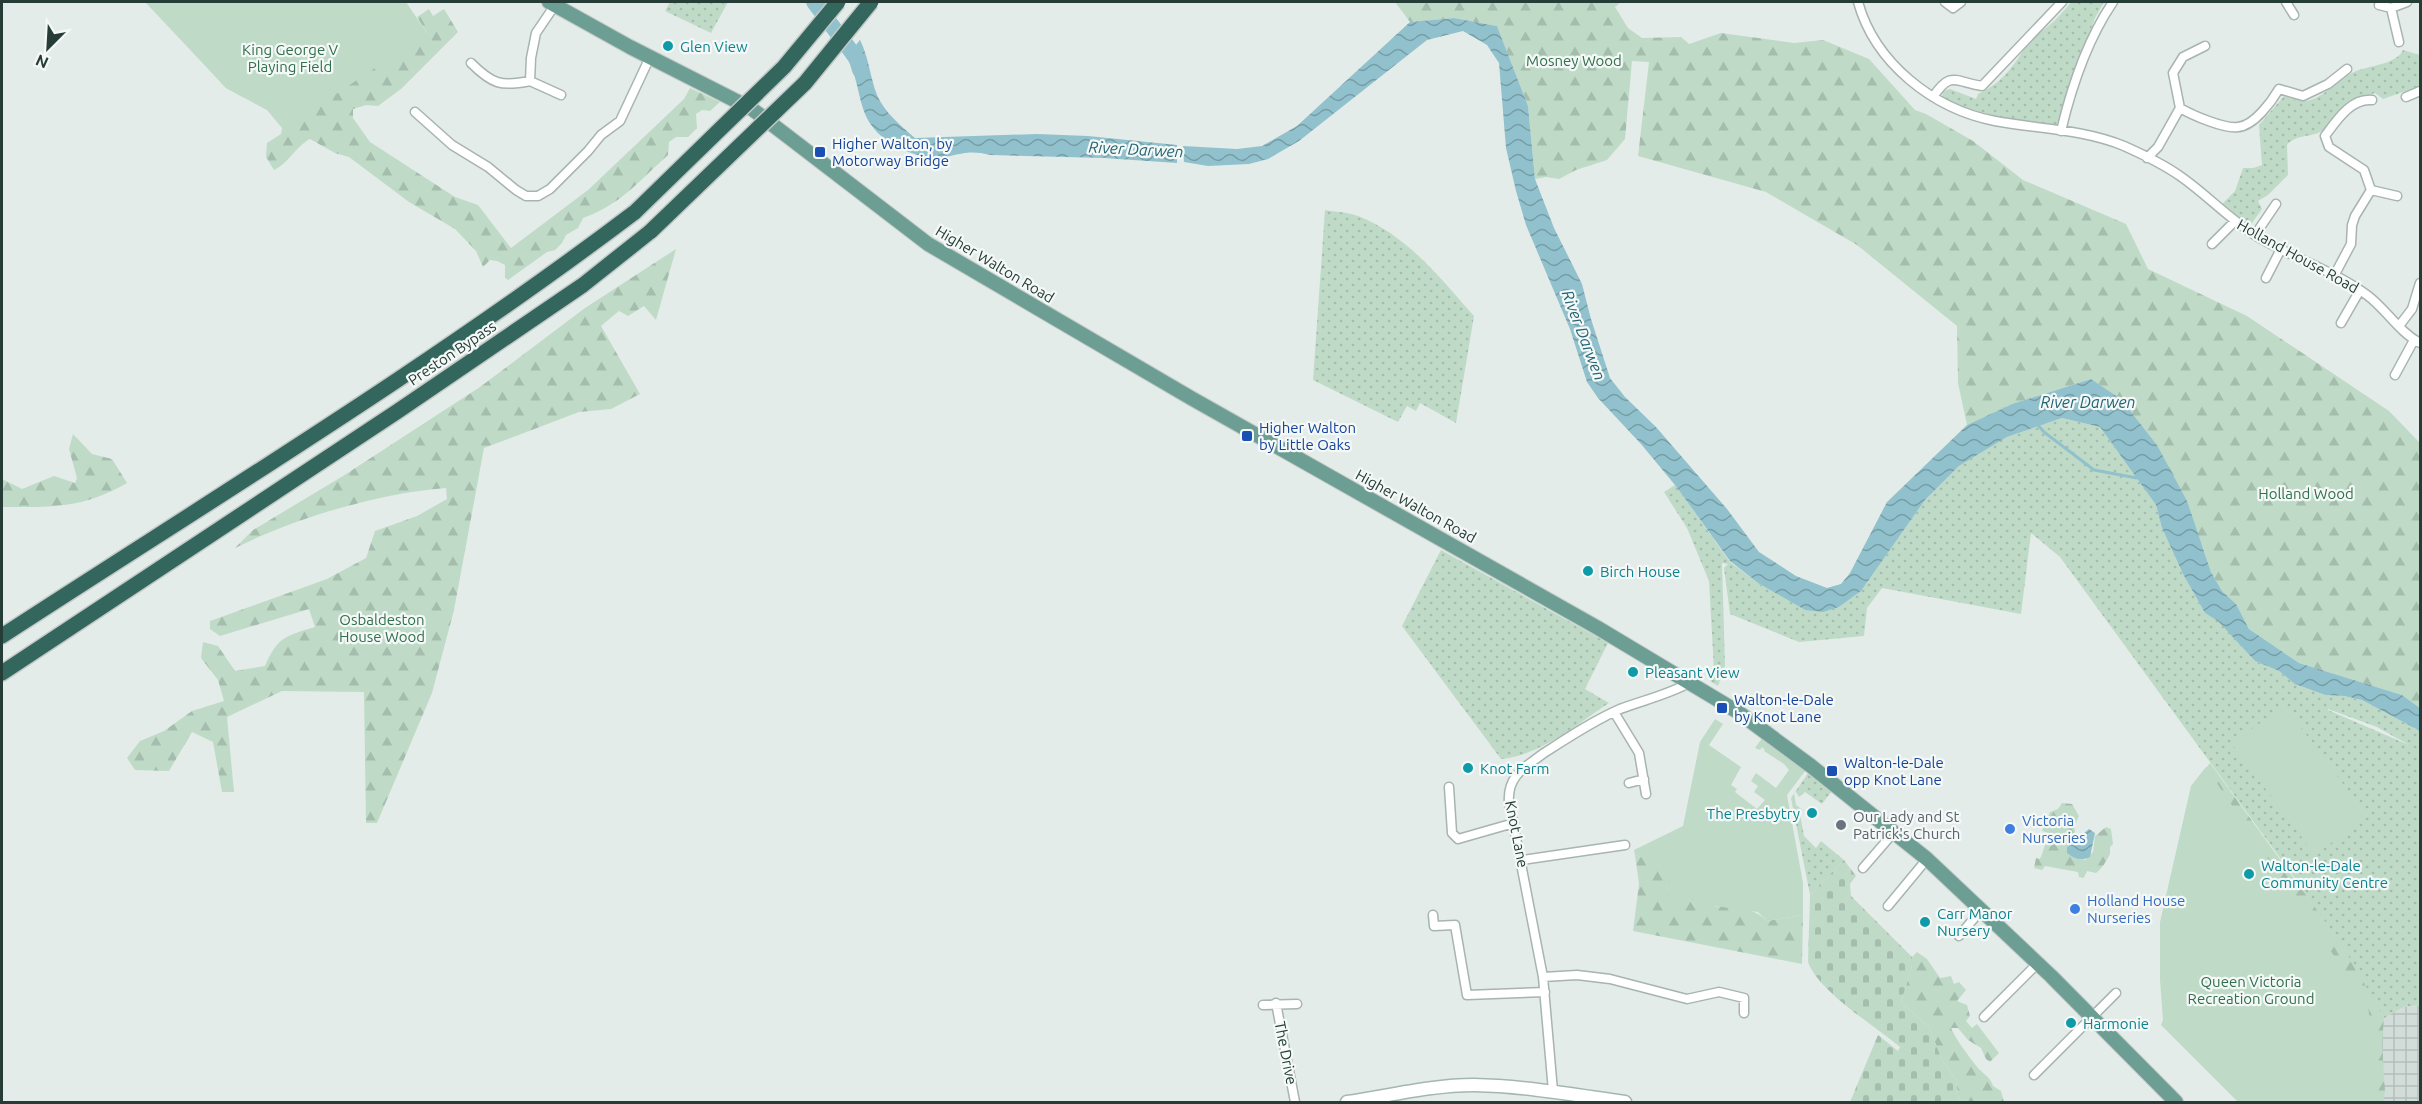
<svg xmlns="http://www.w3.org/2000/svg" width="2422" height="1104" viewBox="0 0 2422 1104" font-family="Ubuntu,sans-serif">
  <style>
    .industrial { fill: url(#industrial-grid) }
    .grass { fill: url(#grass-dots); fill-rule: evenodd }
    .forest { fill: url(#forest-firs) }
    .cemetery { fill: url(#cemetery-stones) }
    .park { fill: #bfdbc7 }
    .water { fill: url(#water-waves) }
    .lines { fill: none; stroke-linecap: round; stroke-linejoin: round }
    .stream { stroke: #91c1cc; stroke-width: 3 }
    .river { stroke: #91c1cc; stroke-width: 16 }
    .street-casing { stroke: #a7b4b0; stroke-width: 11 }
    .secondary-casing { stroke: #a3b7b1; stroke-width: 15 }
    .primary-casing { stroke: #c2c8c7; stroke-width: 16 }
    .highway-casing { stroke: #c2c8c7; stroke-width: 18 }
    .street { stroke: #fff; stroke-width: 8 }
    .secondary { stroke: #fff; stroke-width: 12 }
    .primary { stroke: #6c9e93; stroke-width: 14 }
    .highway { stroke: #33665d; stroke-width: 15 }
    .highway-bridge-casing { stroke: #c2c8c7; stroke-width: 18; stroke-linecap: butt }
    .highway-bridge { stroke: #33665d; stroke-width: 15 }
    .culture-dot { fill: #0f9aa8; stroke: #f4f9f7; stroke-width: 2 }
    .transit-dot { fill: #1a4fb4; stroke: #f4f9f7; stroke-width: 2 }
    .worship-dot { fill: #6b7280; stroke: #f4f9f7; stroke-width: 2 }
    .shop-dot { fill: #3f7fe0; stroke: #f4f9f7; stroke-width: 2 }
    .labels { text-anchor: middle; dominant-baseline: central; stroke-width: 4.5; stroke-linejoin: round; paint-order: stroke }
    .culture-label { font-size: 15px; fill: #0d838f; stroke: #f4f9f7; text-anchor: start }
    .park-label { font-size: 15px; fill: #326f4c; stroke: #f4f9f7 }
    .transit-label { font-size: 15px; fill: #164399; stroke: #f4f9f7; text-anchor: start }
    .street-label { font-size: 15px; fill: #253c37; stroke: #f4f9f7 }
    .worship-label { font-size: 15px; fill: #5b616d; stroke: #f4f9f7; text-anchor: start }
    .shop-label { font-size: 15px; fill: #366cbe; stroke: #f4f9f7; text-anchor: start }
    .water-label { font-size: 16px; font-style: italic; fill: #246373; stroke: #f4f9f7 }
  </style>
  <defs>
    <pattern id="industrial-grid" width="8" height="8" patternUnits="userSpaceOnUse" patternTransform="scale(1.5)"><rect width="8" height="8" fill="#d2dcd8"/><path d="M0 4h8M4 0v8" fill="none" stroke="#b4beba"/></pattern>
    <pattern id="grass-dots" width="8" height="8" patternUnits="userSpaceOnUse" patternTransform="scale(1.5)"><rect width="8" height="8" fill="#bfdbc7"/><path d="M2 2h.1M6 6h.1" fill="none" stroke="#a4bdac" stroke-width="1.8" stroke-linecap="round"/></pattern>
    <pattern id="forest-firs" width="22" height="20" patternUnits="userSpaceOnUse" patternTransform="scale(1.5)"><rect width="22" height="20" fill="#bfdbc7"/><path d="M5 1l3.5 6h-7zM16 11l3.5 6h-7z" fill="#a4bdac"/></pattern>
    <pattern id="cemetery-stones" width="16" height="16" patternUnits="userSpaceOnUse" patternTransform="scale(1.5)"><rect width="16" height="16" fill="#bfdbc7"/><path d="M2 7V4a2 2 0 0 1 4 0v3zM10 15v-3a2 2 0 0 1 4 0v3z" fill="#a4bdac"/></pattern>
    <pattern id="water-waves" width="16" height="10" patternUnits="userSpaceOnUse" patternTransform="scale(1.5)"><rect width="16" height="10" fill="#91c1cc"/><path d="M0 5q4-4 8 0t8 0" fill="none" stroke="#769ea6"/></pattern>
  </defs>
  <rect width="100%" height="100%" fill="#e4ece9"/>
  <path class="industrial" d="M 2420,1005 L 2420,1102 L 2377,1102 L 2370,1025 L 2404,1007 Z"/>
  <path class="grass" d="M 670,2 L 728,2 L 711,33 L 665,11 Z
    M 2071,2 L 2104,2 L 2095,18 L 2057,124 C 2031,129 1966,109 1942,98 L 1943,91 L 1950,89 L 1976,99 L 1978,94 C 2005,82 2017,61 2031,37 C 2045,32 2062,14 2071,2 Z
    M 2403,50 L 2420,55 L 2420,86 L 2383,99 L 2375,93 C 2365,97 2356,96 2348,103 C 2338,110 2332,126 2322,131 C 2310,138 2296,134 2287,145 L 2288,175 L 2268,195 L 2258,201 L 2262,209 L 2252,223 C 2240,225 2230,212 2221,205 L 2235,191 L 2243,168 L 2253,168 L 2262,165 L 2259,125 L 2284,96 C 2291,98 2300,102 2307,101 C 2325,97 2338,79 2354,72 C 2369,65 2396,65 2403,50 Z
    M 1325,210 C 1335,212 1348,212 1358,216 C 1407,235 1440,278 1474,316 L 1456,423 L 1420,403 L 1416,411 L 1407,406 L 1398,422 L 1313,380 Z
    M 2062,418 L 2100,427 L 2156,505 L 2162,528 L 2183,574 L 2205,613 L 2218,620 L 2255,661 L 2279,671 L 2295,684 L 2325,695 L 2344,696 L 2362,700 L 2420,731 L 2420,1005 L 2404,1007 L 2384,1018 L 2294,877 L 2060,557 L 2031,533 L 2021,614 L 1882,588 L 1867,608 L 1864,636 L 1799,642 L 1730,614 L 1724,568 L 1728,564 L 1722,563 L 1725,666 L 1718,686 L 1710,681 L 1714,670 L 1709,581 L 1687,528 L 1664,492 L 1675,485 L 1730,562 L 1758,583 L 1805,610 L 1839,607 L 1861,591 L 1925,500 L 1959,466 L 2007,437 ZM 2328,709 L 2377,727 L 2409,745 L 2328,710 Z
    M 1441,550 L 1608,643 L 1585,689 L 1609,703 C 1576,725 1541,755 1501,759 L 1402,626 Z
    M 1808,773 L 1832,791 L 1822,804 L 1805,792 L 1799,797 L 1796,792 L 1794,793 L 1796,805 L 1803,810 L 1800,814 L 1804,836 L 1816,848 L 1821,841 L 1844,860 L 1810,895 L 1791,798 Z"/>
  <path class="forest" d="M 1395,2 L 1621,2 L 1615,7 L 1628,28 L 1642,38 L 1681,37 L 1689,44 L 1721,33 L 1794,43 L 1823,40 L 1869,59 L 1915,110 L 1926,114 L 1973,141 L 2023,180 L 2126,224 L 2148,269 L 2247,316 L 2389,411 L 2420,443 L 2420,708 L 2402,695 L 2299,663 L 2249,629 L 2236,604 L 2222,591 L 2211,572 L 2202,545 L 2157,445 L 2121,399 L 2091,379 L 2012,404 L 1967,425 L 1958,383 L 1957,326 L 1857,245 L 1766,192 L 1638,156 L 1649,62 L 1632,61 L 1625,139 L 1607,160 L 1576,170 L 1559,179 L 1546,177 L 1535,179 L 1528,106 L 1497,26 L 1454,18 L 1410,22 Z
    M 429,9 L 433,16 L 444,9 L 458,32 L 401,89 L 378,106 L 366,105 L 353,109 L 353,118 L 370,142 L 455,197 L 478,205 L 511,248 L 588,190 L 684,99 L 690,88 L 720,102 L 710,111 L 702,110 L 696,114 L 697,128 L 688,137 L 676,137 L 669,142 L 668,155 C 640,180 619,206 583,218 L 578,228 L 566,235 L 562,243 L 555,250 L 547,252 L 508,280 L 505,277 L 505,265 L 497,261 L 490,260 L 483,267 L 476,251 L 455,229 L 409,202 L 349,157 L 335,153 L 310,139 C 295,147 288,164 274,170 L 266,157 L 267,143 L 281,134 L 282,128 L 267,110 L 226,88 L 207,67 L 215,50 L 427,33 L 417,17 Z
    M 676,249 L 656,320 L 644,306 L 628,316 L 619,311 L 601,326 L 640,394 L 611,409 L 579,412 L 484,448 L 454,610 L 432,693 L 377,823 L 366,823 L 364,692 L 282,691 L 227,717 L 234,792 L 222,792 L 213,742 L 192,732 L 169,771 L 135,770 L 127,758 L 140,741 L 164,731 L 192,711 L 224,701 L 218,680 L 201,658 L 203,642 L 218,646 L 235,671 L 265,666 C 278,636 286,636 315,627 L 309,609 L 220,636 L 210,629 L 210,621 L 327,579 L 366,558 L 375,531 L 417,516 L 447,499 L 446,488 C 379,493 295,518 235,548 L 253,530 L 343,476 L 480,387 L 585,308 Z
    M 73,434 L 92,454 L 112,459 L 127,483 C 82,509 52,507 2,507 L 2,479 L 22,489 L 54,476 L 75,483 L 77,478 L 69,449 Z
    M 2210,763 L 2343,946 L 2384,1018 L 2382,1043 L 2385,1091 L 2383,1102 L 2360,1102 L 2195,781 Z
    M 2062,803 L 2072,804 L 2079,816 L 2074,826 L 2076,837 L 2067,847 L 2070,855 L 2085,860 L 2093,852 L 2095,836 L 2106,827 L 2111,829 L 2113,844 L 2110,847 L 2110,854 C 2107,860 2101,870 2096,873 L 2087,871 L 2083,878 L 2079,877 L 2078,872 L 2045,866 L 2042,870 L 2034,868 L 2036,858 L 2039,859 L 2041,857 L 2049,833 L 2042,831 L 2050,812 L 2058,809 Z
    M 1635,855 L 1653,860 L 1665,871 L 1667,890 L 1687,898 L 1697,908 C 1720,905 1751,904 1767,921 L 1803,915 L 1802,964 L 1633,931 L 1639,884 Z
    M 1917,952 L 1927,959 L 1940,978 L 1951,976 L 1954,984 L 1959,982 L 1966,990 L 1957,1001 L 1967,1005 L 1970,1016 L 1966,1021 L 1972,1028 L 1977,1024 L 1999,1053 L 1990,1062 L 1986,1059 L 1981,1048 L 1968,1040 L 1958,1028 L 1951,1028 C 1958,1043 1968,1055 1978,1068 C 1984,1075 1990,1076 1993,1086 L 2001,1091 L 2004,1102 L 1959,1102 L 1956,1080 L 1942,1060 L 1929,1027 L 1901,1002 L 1912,966 L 1912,957 Z"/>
  <path class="cemetery" d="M 1844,860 L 1856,876 L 1850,884 L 1851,896 L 1912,957 L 1912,966 L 1901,1002 L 1929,1027 L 1942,1060 L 1956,1080 L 1959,1102 L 1850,1102 L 1878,1035 L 1898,1051 L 1900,1047 C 1875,1026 1818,991 1808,962 L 1810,895 Z"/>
  <path class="park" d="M 145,2 L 406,2 L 427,33 L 293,123 L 226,88 Z
    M 2284,705 L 2367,816 L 2315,855 L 2232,744 Z
    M 1715,719 L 1723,724 L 1709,745 L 1741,767 L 1731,785 L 1737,789 L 1735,792 L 1757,809 L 1765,800 L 1754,792 L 1758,786 L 1751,781 L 1756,773 L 1776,788 L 1789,770 L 1784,764 L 1764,751 L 1765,750 L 1762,747 L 1760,750 L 1755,748 L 1762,738 L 1806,770 L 1787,795 L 1803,883 L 1803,915 L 1767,921 L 1758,912 L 1715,906 L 1711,913 L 1697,908 L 1687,898 L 1670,900 C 1661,869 1671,866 1635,855 L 1634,850 L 1683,826 L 1700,742 Z
    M 2206,767 L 2368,1006 L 2379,1092 L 2377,1102 L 2238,1102 L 2161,1025 L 2163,1020 L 2160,980 L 2160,922 L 2191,786 Z"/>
  <path class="water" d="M 1454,18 L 1497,26 L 1528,106 L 1535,179 L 1554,228 L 1582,284 L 1591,319 L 1610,378 L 1625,397 L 1656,427 L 1727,509 L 1759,552 L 1796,576 L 1827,588 L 1841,584 L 1850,573 L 1887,502 L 1967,425 L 2012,404 L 2091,379 L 2121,399 L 2157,445 L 2187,501 L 2211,572 L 2222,591 L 2236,604 L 2249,629 L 2299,663 L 2402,695 L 2420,708 L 2420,731 L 2362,700 L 2344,696 L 2325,695 L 2295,684 L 2279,671 L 2255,661 L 2218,621 L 2205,613 L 2183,574 L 2162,528 L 2156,505 L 2100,427 L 2062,418 L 2007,437 L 1959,466 L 1925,500 L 1861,591 L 1839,607 L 1823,612 L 1805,610 L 1758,583 L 1730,561 L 1675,485 L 1641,444 L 1598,398 L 1587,382 L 1570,329 L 1526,225 L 1516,191 L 1506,148 L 1499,63 L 1487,45 L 1463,31 L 1427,40 L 1299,141 L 1268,159 L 1249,164 L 1208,166 L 1184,162 L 1183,146 L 1237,149 L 1262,146 L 1297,126 L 1410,22 Z
    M 860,40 C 869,58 870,77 877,95 C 884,112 902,127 915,138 L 1037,134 L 1088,136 L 1177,145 L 1177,163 L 1104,158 L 991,155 C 973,151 967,152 950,156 C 925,163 887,147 872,126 C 857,106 860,78 846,57 Z
    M 2089,829 L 2095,833 L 2090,857 C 2082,861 2074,859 2067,853 L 2067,847 Z"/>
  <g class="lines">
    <path class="stream" d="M 2036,423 L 2044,432 L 2094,470 L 2137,478"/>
    <path class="river" d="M 814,2 L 857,59 L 860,70"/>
    <defs>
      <path id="street" d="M 1858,2 C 1875,63 1933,109 1995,121 C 2037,129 2083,129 2124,146 C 2142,154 2163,164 2180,176 C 2206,194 2228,218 2255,235 C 2290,257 2333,270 2367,295 C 2386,309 2399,332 2420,343
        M 1945,2 L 1953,8 L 1961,2
        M 2286,2 L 2294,15
        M 2379,5 L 2391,8 L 2399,42
        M 2391,8 L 2407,2
        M 471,63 C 492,84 501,87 530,81 L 531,58 L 536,33 L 555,5
        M 530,81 L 561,95
        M 1933,97 C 1951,70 1955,82 1982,86 L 2062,2
        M 2406,97 L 2420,91
        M 2180,108 L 2173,73 L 2183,57 L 2205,46
        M 415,112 L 452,145 L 488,167 L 516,190 L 526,196 L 538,196 L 550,189 L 588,151 L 601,135 L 620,121 L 650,57
        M 2061,131 C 2072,85 2087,40 2113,2
        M 2147,158 L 2158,147 L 2180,108 C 2192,115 2224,129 2238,127 C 2254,126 2272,101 2279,89 L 2303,96 L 2328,84 L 2347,69
        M 2371,190 L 2364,170 L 2329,147 L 2325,136 C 2337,120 2351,98 2372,100
        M 2255,235 L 2276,204
        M 2212,244 L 2235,221
        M 2334,276 L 2351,244 L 2352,225 L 2355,216 L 2371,190 L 2397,196
        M 2266,278 L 2281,249
        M 2341,323 L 2360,290
        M 2399,326 L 2412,309 L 2420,283
        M 2395,375 L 2414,340
        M 1614,712 L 1639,753 L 1646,794
        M 1629,783 L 1644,779
        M 1449,787 L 1452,833 L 1458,839 L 1514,823
        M 1522,860 L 1625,845
        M 1863,868 L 1895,831
        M 1888,906 L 1927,859
        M 1433,915 L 1434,926 L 1455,925 L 1467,995 L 1545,992
        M 1959,936 L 1982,909
        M 1543,977 L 1577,975 L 1610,979 L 1687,999 L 1719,992 L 1744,998 L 1744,1013
        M 1276,1003 L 1295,1102
        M 1263,1005 L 1297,1004
        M 1984,1017 L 2038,963
        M 2034,1075 L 2116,993
        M 1553,1091 L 1543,977 L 1509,802 C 1507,776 1525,767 1544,753 C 1569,737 1593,721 1620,709 C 1644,700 1667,695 1689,683"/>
      <path id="secondary" d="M 1347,1102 C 1388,1096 1432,1085 1474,1085 C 1525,1086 1575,1095 1625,1102"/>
      <path id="primary" d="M 549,2 L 630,47 L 752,109 L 928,244 L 1191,398 L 1598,628 L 1738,712 L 1811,766 L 1927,859 L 2051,976 L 2176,1102"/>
      <path id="highway" d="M 2,636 C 214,498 433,365 635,212
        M 2,673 L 398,411 L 583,285 L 651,231"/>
    </defs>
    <use href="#street" class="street-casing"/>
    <use href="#secondary" class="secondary-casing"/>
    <use href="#primary" class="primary-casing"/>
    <use href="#highway" class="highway-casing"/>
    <use href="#street" class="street"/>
    <use href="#secondary" class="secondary"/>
    <use href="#primary" class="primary"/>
    <use href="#highway" class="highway"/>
    <defs>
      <path id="highway-bridge" d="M 635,212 L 784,67 L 838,2
        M 651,231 L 805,83 L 871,2"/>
    </defs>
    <use href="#highway-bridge" class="highway-bridge-casing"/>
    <use href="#highway-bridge" class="highway-bridge"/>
  </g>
  <g class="culture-dot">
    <circle cx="668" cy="46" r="6"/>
    <circle cx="1588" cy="571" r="6"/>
    <circle cx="1633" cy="672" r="6"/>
    <circle cx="1468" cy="768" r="6"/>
    <circle cx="1812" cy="813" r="6"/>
    <circle cx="2249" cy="874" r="6"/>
    <circle cx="1925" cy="922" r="6"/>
    <circle cx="2071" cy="1023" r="6"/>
  </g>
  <g class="transit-dot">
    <rect x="814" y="146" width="12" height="12" rx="3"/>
    <rect x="1241" y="430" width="12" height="12" rx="3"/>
    <rect x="1716" y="702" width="12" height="12" rx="3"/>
    <rect x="1826" y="765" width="12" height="12" rx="3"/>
  </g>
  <circle class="worship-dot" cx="1841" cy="825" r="6"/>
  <g class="shop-dot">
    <circle cx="2010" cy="829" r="6"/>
    <circle cx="2075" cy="909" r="6"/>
  </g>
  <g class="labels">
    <g class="culture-label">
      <text x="680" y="46">Glen View</text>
      <text x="1600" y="571">Birch House</text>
      <text x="1645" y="672">Pleasant View</text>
      <text x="1480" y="768">Knot Farm</text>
      <text x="1800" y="813" text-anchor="end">The Presbytry</text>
      <text x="2261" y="865">Walton-le-Dale<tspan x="2261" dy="17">Community Centre</tspan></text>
      <text x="1937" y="913">Carr Manor<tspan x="1937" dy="17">Nursery</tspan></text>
      <text x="2083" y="1023">Harmonie</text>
    </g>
    <g class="park-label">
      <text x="290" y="49">King George V<tspan x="290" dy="17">Playing Field</tspan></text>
      <text x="1574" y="60">Mosney Wood</text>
      <text x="2306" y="493">Holland Wood</text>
      <text x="382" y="619">Osbaldeston<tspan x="382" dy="17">House Wood</tspan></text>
      <text x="2251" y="981">Queen Victoria<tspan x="2251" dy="17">Recreation Ground</tspan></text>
    </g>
    <g class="transit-label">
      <text x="832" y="143">Higher Walton, by<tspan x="832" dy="17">Motorway Bridge</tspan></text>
      <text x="1259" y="427">Higher Walton<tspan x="1259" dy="17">by Little Oaks</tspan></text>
      <text x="1734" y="699">Walton-le-Dale<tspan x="1734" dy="17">by Knot Lane</tspan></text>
      <text x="1844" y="762">Walton-le-Dale<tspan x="1844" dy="17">opp Knot Lane</tspan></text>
    </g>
    <g class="street-label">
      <text transform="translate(2298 256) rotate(29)">Holland House Road</text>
      <text transform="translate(995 264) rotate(31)">Higher Walton Road</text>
      <text transform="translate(452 353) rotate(-34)">Preston Bypass</text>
      <text transform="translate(1416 506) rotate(29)">Higher Walton Road</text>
      <text transform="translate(1517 834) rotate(79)">Knot Lane</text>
      <text transform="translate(1286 1053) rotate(79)">The Drive</text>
    </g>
    <g class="worship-label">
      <text x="1853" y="816">Our Lady and St<tspan x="1853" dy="17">Patrick's Church</tspan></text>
    </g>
    <g class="shop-label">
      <text x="2022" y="820">Victoria<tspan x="2022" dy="17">Nurseries</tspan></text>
      <text x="2087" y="900">Holland House<tspan x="2087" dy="17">Nurseries</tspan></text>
    </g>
    <g class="water-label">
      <text transform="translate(1136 149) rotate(3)">River Darwen</text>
      <text transform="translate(1584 335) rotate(69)">River Darwen</text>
      <text x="2088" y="402">River Darwen</text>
    </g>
  </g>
  <rect width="2422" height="1104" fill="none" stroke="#253c37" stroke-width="6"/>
  <g transform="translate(48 48) rotate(204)" stroke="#f4f9f7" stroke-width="4.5" paint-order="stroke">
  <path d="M0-4.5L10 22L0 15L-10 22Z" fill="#253c37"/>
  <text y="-9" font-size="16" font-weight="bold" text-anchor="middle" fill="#253c37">N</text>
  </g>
</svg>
